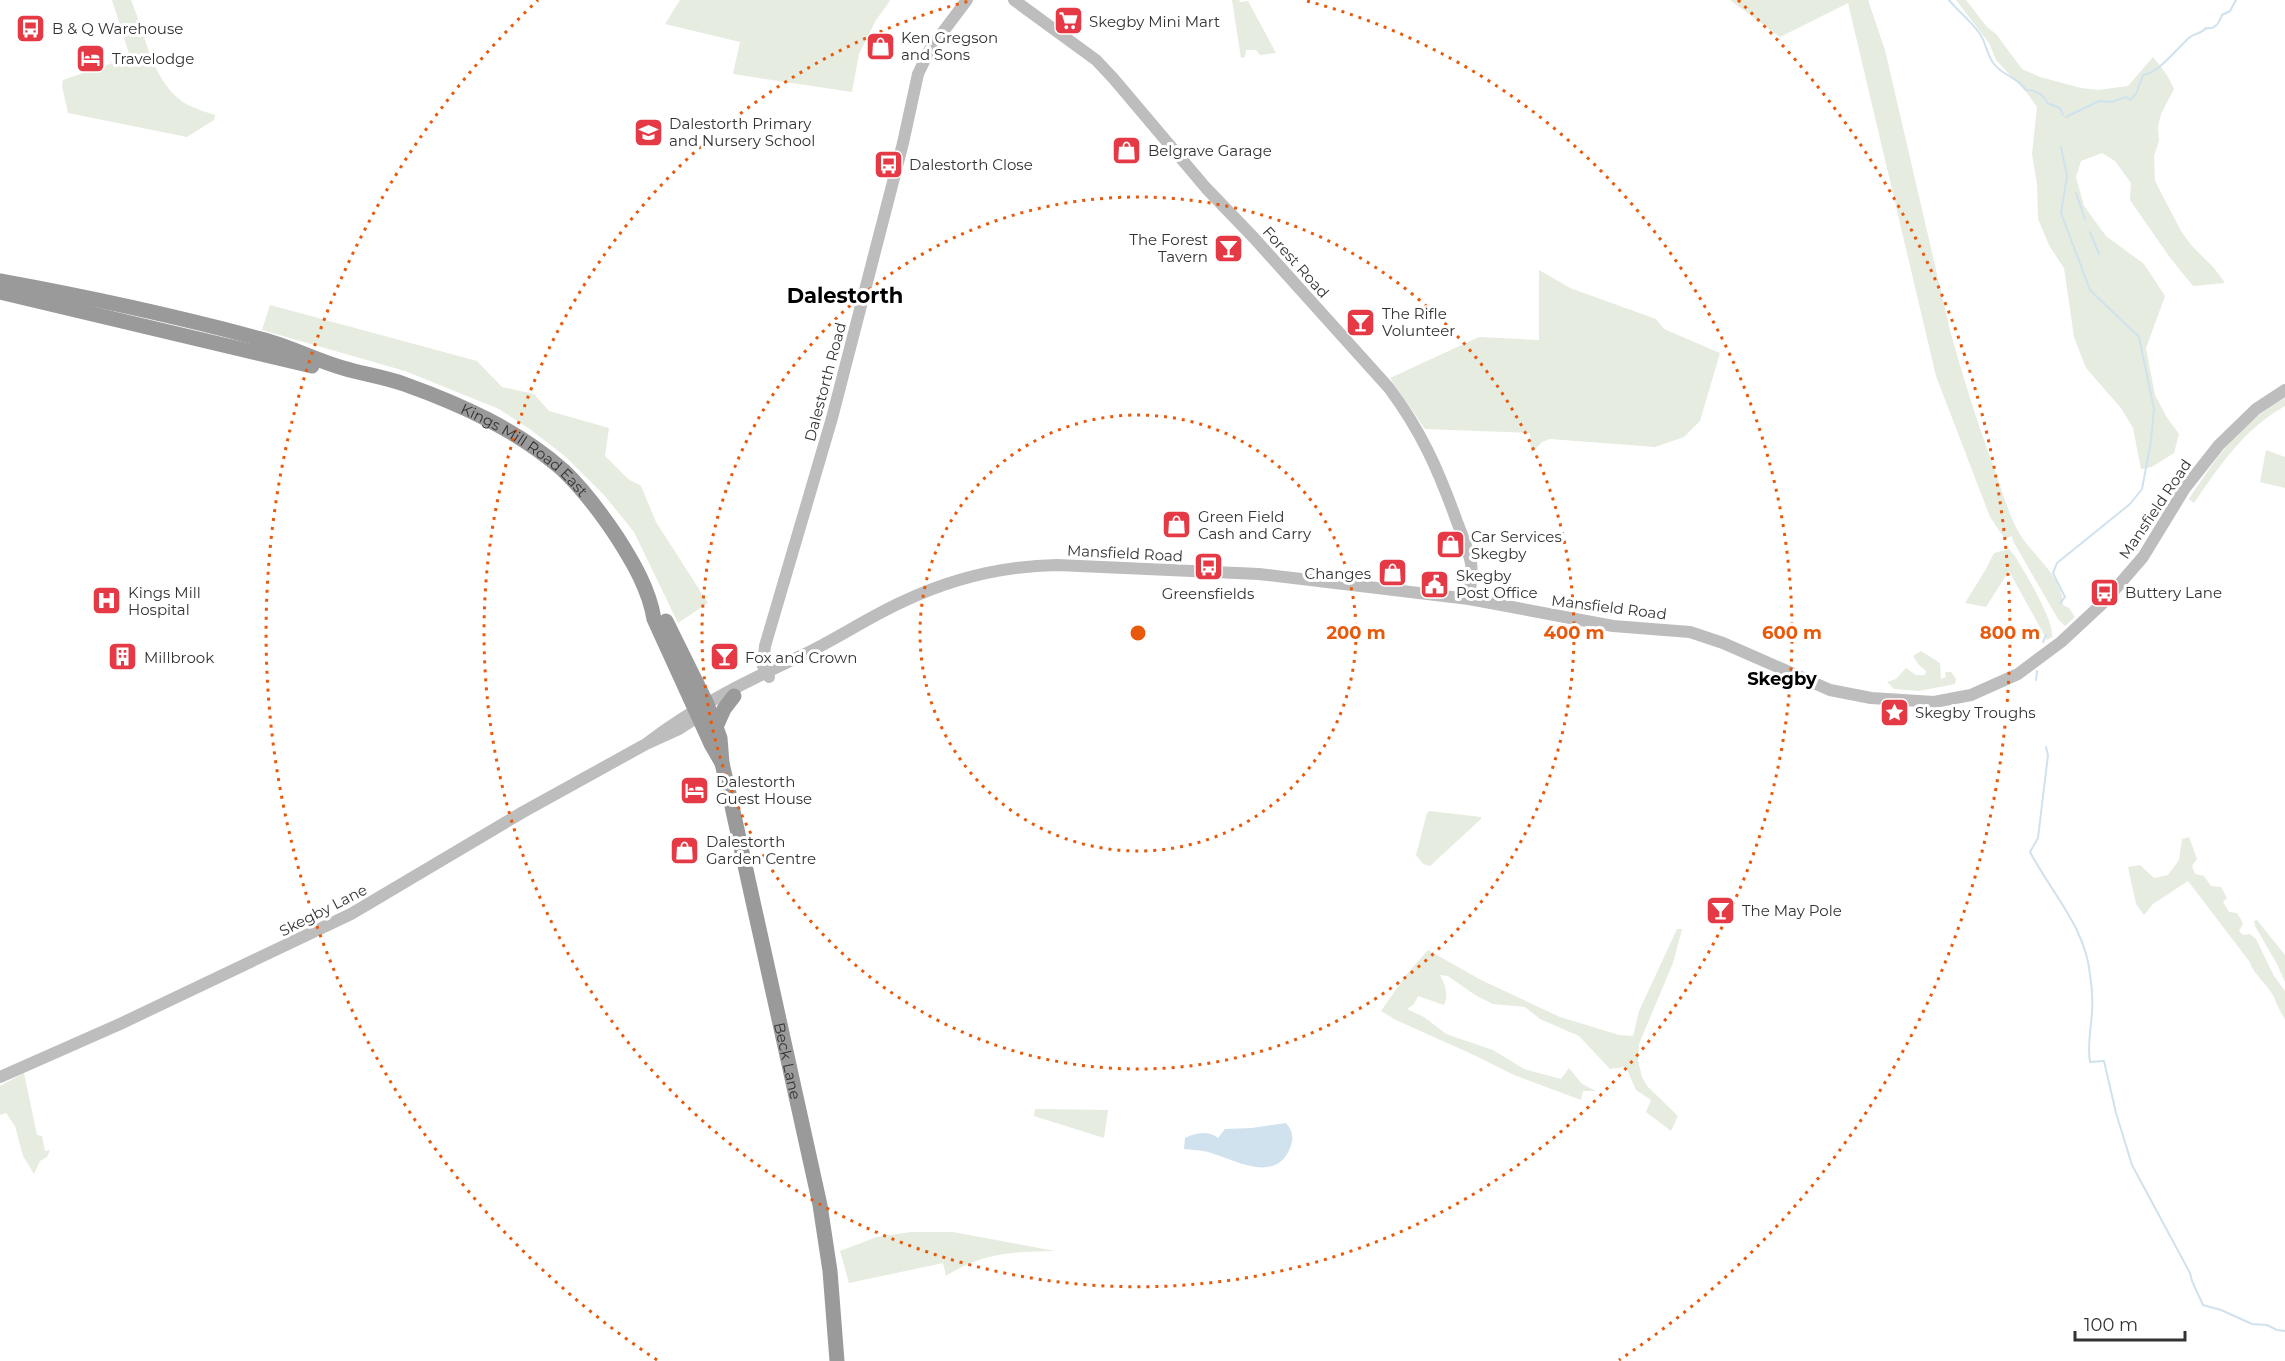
<svg xmlns="http://www.w3.org/2000/svg" width="2285" height="1361" viewBox="0 0 2285 1361" font-family="Montserrat,sans-serif">
  <style>
    .green { fill: #e6ecdf }
    .water { fill: #cfe2ee }
    .lines { fill: none; stroke-linecap: round; stroke-linejoin: round }
    .stream { stroke: #cfe2ee; stroke-width: 2 }
    .secondary { stroke: #bdbdbd; stroke-width: 12 }
    .highway { stroke: #9a9a9a; stroke-width: 15 }
    .ring { fill: none; stroke: #e8590c; stroke-width: 3; stroke-dasharray: 3 6 }
    .labels { text-anchor: middle; dominant-baseline: central; stroke-width: 6; stroke-linejoin: round; paint-order: stroke }
    .poi-label { font-size: 15px; fill: #333; stroke: #fff; text-anchor: start }
    .street-label { font-size: 15px; fill: #333; stroke: #fff }
    .quarter-label { font-size: 18px; font-weight: bold; fill: #000; stroke: #fff }
    .district-label { font-size: 21px; font-weight: bold; fill: #000; stroke: #fff }
    .centre { fill: #e8590c; stroke: #fff; stroke-width: 3 }
    .ring-label { font-size: 18px; text-anchor: middle; font-weight: bold; fill: #e8590c; stroke: #fff; stroke-width: 6; stroke-linejoin: round; paint-order: stroke }
  </style>
  <rect width="100%" height="100%" fill="#fff"/>
  <path class="green" d="M 112,0 L 131,0 C 146,35 152,85 188,105 C 196,109 206,112 215,115 L 214,120 L 187,137 L 68,113 L 62,86 L 63,80 L 130,57 Z
    M 680,0 L 888,0 L 890,1 L 876,20 L 859,54 L 852,92 L 733,74 L 740,42 L 665,24 Z
    M 1232,0 L 1239,0 L 1240,2 L 1248,1 L 1276,53 L 1260,55 L 1256,50 L 1246,50 L 1245,57 L 1241,58 Z
    M 1730,0 L 1868,0 L 1885,50 L 1950,330 C 1963,378 1978,424 1995,471 C 2002,491 2008,512 2018,531 C 2031,555 2063,575 2063,605 L 2069,608 L 2075,617 L 2065,626 L 2058,619 L 2013,541 L 2012,536 L 2005,539 L 1990,517 L 1936,376 L 1848,3 L 1780,37 Z
    M 1956,0 L 1966,0 L 1987,27 L 1996,34 L 2022,69 L 2040,77 L 2081,88 L 2098,90 L 2128,86 L 2153,57 L 2167,75 L 2174,89 L 2161,114 L 2158,127 L 2159,141 L 2154,156 L 2155,181 L 2181,231 L 2192,246 L 2214,268 L 2225,283 L 2193,286 L 2171,259 L 2130,200 L 2131,183 L 2115,161 L 2102,153 L 2081,161 L 2076,177 L 2084,206 L 2106,236 L 2144,264 L 2165,296 L 2146,348 L 2155,395 L 2166,416 L 2179,434 L 2174,453 L 2152,467 L 2141,469 L 2133,428 L 2121,408 L 2086,368 L 2074,337 L 2064,268 L 2050,247 L 2038,219 L 2037,184 L 2032,154 L 2037,107 L 2027,93 L 1996,60 L 1989,43 Z
    M 1539,270 L 1570,288 L 1656,319 L 1664,329 L 1720,353 L 1700,421 L 1684,437 L 1655,447 L 1550,439 L 1542,442 L 1531,453 L 1530,433 L 1425,429 L 1390,378 L 1479,337 L 1539,340 Z
    M 270,305 L 477,361 L 502,387 L 534,394 L 549,411 L 609,428 L 605,456 L 628,479 L 641,486 L 656,522 L 708,603 L 678,623 L 634,532 L 604,495 L 566,457 L 531,430 L 499,409 L 405,371 L 262,330 Z
    M 2285,398 L 2285,406 C 2244,429 2220,465 2194,503 L 2189,499 C 2216,458 2240,422 2285,398 Z
    M 2266,450 L 2285,457 L 2285,488 L 2260,482 Z
    M 2009,549 L 2015,556 C 2024,571 2055,622 2052,637 L 2047,640 L 2009,571 L 1986,607 L 1965,603 L 1986,569 L 1994,553 Z
    M 1921,651 L 1940,663 L 1941,679 L 1946,677 L 1945,672 L 1951,672 L 1956,679 L 1955,684 L 1919,691 L 1894,689 L 1887,682 L 1896,679 L 1906,668 L 1916,675 L 1925,675 L 1926,671 L 1918,664 L 1913,656 Z
    M 1430,811 L 1481,817 L 1481,819 L 1430,866 L 1423,864 L 1416,855 L 1427,813 Z
    M 2189,837 L 2197,859 L 2192,866 L 2195,874 L 2204,876 L 2211,886 L 2221,887 L 2227,898 L 2223,902 L 2229,912 L 2237,913 L 2243,923 L 2239,931 L 2243,935 L 2250,934 L 2256,939 L 2274,976 L 2285,991 L 2285,1019 C 2280,1012 2277,1005 2274,997 C 2267,984 2254,975 2249,961 L 2188,881 L 2153,904 L 2144,915 L 2136,904 L 2128,867 L 2140,865 L 2154,878 L 2168,875 L 2179,860 L 2182,839 Z
    M 2257,920 L 2285,955 L 2285,982 L 2277,964 L 2255,926 L 2254,921 Z
    M 1677,929 L 1682,929 L 1673,963 L 1639,1044 L 1638,1060 L 1642,1077 L 1648,1087 L 1678,1116 L 1671,1131 L 1646,1112 L 1651,1100 L 1636,1090 L 1626,1067 L 1610,1069 L 1579,1036 L 1540,1019 L 1525,1007 L 1493,1004 L 1475,995 L 1448,976 L 1440,975 C 1445,985 1449,994 1444,1005 L 1418,996 L 1414,1004 L 1407,1009 L 1424,1017 L 1446,1034 L 1493,1050 L 1524,1069 L 1561,1079 L 1569,1068 L 1582,1084 L 1596,1091 L 1583,1091 L 1581,1100 L 1514,1075 L 1476,1056 L 1396,1020 L 1381,1011 L 1406,975 L 1428,950 L 1481,980 L 1560,1017 L 1619,1035 L 1633,1036 L 1639,1011 Z
    M 24,1073 L 37,1135 L 42,1136 L 45,1151 L 50,1150 L 47,1157 L 40,1161 L 34,1174 L 23,1156 L 15,1126 L 6,1113 L 0,1115 L 0,1086 Z
    M 1035,1109 L 1108,1110 L 1104,1138 L 1034,1116 Z
    M 911,1232 L 953,1232 L 1055,1251 C 1013,1252 983,1252 946,1276 L 943,1263 L 849,1283 L 840,1251 L 877,1237 Z"/>
  <path class="water" d="M 1286,1123 C 1293,1131 1294,1138 1290,1148 C 1275,1185 1234,1159 1208,1152 C 1200,1150 1192,1150 1184,1149 L 1185,1138 C 1194,1133 1209,1130 1218,1138 L 1225,1129 L 1252,1128 Z"/>
  <g class="lines">
    <path class="stream" d="M 1949,0 C 1958,11 1971,21 1980,34 C 1986,43 1987,55 1994,64 C 2003,76 2018,77 2026,90 C 2034,90 2044,94 2047,103 L 2060,108 L 2063,115
      M 2066,117 L 2099,101 L 2111,102 L 2126,97 L 2130,100 L 2136,94 L 2143,75 C 2159,73 2177,48 2190,37 C 2195,33 2201,34 2206,28 C 2216,30 2219,22 2222,15 L 2230,11 L 2236,0
      M 2076,193 L 2085,219
      M 2090,232 L 2099,254
      M 2060,603 L 2065,597 L 2053,573 L 2057,563 L 2130,504 L 2142,489 L 2151,441 L 2154,409 L 2139,337 L 2090,290 L 2061,213 L 2067,176 L 2061,147
      M 2043,642 L 2046,635
      M 2036,680 L 2037,671
      M 2046,747 L 2048,755 L 2038,838 L 2030,852 C 2051,892 2086,928 2090,975 C 2092,987 2093,1000 2092,1012 C 2091,1030 2087,1044 2090,1062 L 2104,1061 L 2116,1113 L 2132,1165 L 2190,1273 L 2192,1281 L 2203,1305 L 2221,1310 L 2252,1324 L 2267,1325 L 2277,1330 L 2285,1331"/>
    <path class="secondary" d="M 1014,0 L 1096,60 L 1113,78 L 1206,188 L 1254,238 L 1389,388 C 1421,431 1438,469 1456,519 C 1461,533 1468,548 1471,563 C 1473,575 1470,587 1469,599
      M 769,677 L 763,666 L 765,646 L 832,418 L 903,143 L 918,74 L 930,49 L 967,0
      M 646,744 C 695,706 749,680 805,654 C 838,638 869,617 902,602 C 950,579 1003,566 1057,565 L 1259,574 L 1469,599 L 1613,626 L 1690,632 L 1723,643 L 1830,690 L 1871,698 L 1934,702 L 1971,695 L 2018,674 L 2061,642 L 2104,602 L 2143,557 L 2185,488 L 2219,445 L 2256,409 L 2285,390
      M 0,1077 L 120,1024 L 351,914 L 523,812 L 646,744 L 679,729 L 704,713"/>
    <g class="highway">
      <path id="s1" d="M 0,281 C 88,297 175,316 261,339 C 289,346 315,360 343,368 C 363,374 384,377 404,384 C 460,404 518,430 563,470 C 584,490 601,513 617,537 C 633,562 649,589 654,619 L 711,744 L 722,763"/>
      <path d="M 0,292 L 312,366"/>
      <path id="s2" d="M 666,621 L 706,702 L 716,727 L 720,738 L 722,763 L 731,802 L 820,1205 L 830,1271 L 837,1361"/>
      <path d="M 716,727 L 724,709 L 734,696"/>
    </g>
  </g>
  <g class="ring">
    <circle cx="1138" cy="633" r="218"/>
    <circle cx="1138" cy="633" r="436"/>
    <path d="M1307 1A654 654 0 1 1 969 1"/>
    <path d="M657 1360A872 872 0 0 1 538 0M1738 0A872 872 0 0 1 1619 1360"/>
  </g>
  <defs>
    <symbol id="supermarket-square" viewBox="-11 -11 22 22"><rect x="-9" y="-9" width="18" height="18" rx="4" fill="#e63946" stroke="#fff"/><path d="M-6-5.5h2.5l.6 2H6L4.5 2H-2.5L-4.4-4H-6ZM-1.5 3.2a1.3 1.3 0 1 0 .1 0ZM3 3.2a1.3 1.3 0 1 0 .1 0Z" fill="#fff"/></symbol>
    <symbol id="bus-square" viewBox="-11 -11 22 22"><rect x="-9" y="-9" width="18" height="18" rx="4" fill="#e63946" stroke="#fff"/><path d="M-5-6H5V4H4V6H2V4H-2V6H-4V4H-5ZM-3.5-4V0h7V-4ZM-3.5 1.2v1.5H-2V1.2ZM2 1.2v1.5H3.5V1.2Z" fill="#fff"/></symbol>
    <symbol id="shop-square" viewBox="-11 -11 22 22"><rect x="-9" y="-9" width="18" height="18" rx="4" fill="#e63946" stroke="#fff"/><path d="M-5-2.5h2.3a2.7 3.5 0 0 1 5.4 0H5L5.5 6h-11ZM-1.5-2.5h3a1.5 2.3 0 0 0-3 0Z" fill="#fff"/></symbol>
    <symbol id="hotel-square" viewBox="-11 -11 22 22"><rect x="-9" y="-9" width="18" height="18" rx="4" fill="#e63946" stroke="#fff"/><path d="M-6-4.5h1.5V1H6V5H4.5V3h-9V5H-6ZM-4 0a1.8 1.8 0 1 1 3.6 0ZM.5 0V-2.5h3Q6-2.5 6 0Z" fill="#fff"/></symbol>
    <symbol id="school-square" viewBox="-11 -11 22 22"><rect x="-9" y="-9" width="18" height="18" rx="4" fill="#e63946" stroke="#fff"/><path d="M0-5L7-2L0 1L-7-2ZM-4 1L0 2.5L4 1V4Q0 6-4 4Z" fill="#fff"/></symbol>
    <symbol id="bar-square" viewBox="-11 -11 22 22"><rect x="-9" y="-9" width="18" height="18" rx="4" fill="#e63946" stroke="#fff"/><path d="M-6-5H6L.8 .8V4.5H3.5V6h-7V4.5H-.8V.8Z" fill="#fff"/></symbol>
    <symbol id="civic-square" viewBox="-11 -11 22 22"><rect x="-9" y="-9" width="18" height="18" rx="4" fill="#e63946" stroke="#fff"/><path d="M-.6-6.5H3V-4.5H.6V-3L4-1V1h2V6H-6V1h2V-1L-.6-3ZM-1.2 2.5V6h2.4V2.5Z" fill="#fff"/></symbol>
    <symbol id="hospital-square" viewBox="-11 -11 22 22"><rect x="-9" y="-9" width="18" height="18" rx="4" fill="#e63946" stroke="#fff"/><path d="M-5-5h3v3.5h4V-5h3V5h-3V1.5h-4V5h-3Z" fill="#fff"/></symbol>
    <symbol id="building-square" viewBox="-11 -11 22 22"><rect x="-9" y="-9" width="18" height="18" rx="4" fill="#e63946" stroke="#fff"/><path d="M-4-6H4V6H1V3H-1V6H-4ZM-2.5-4.3h1.7v1.8h-1.7ZM.8-4.3h1.7v1.8H.8ZM-2.5-1h1.7V.8h-1.7ZM.8-1h1.7V.8H.8Z" fill="#fff"/></symbol>
    <symbol id="sight-square" viewBox="-11 -11 22 22"><rect x="-9" y="-9" width="18" height="18" rx="4" fill="#e63946" stroke="#fff"/><path d="M0-6L1.8-2.2L6-1.7L2.9 1.2L3.7 5.4L0 3.3L-3.7 5.4L-2.9 1.2L-6-1.7L-1.8-2.2Z" fill="#fff"/></symbol>
  </defs>
  <g fill-rule="evenodd">
    <use href="#supermarket-square" x="1052" y="4" width="33" height="33"/>
    <use href="#bus-square" x="14" y="12" width="33" height="33"/>
    <use href="#shop-square" x="864" y="30" width="33" height="33"/>
    <use href="#hotel-square" x="74" y="42" width="33" height="33"/>
    <use href="#school-square" x="632" y="116" width="33" height="33"/>
    <use href="#shop-square" x="1110" y="134" width="33" height="33"/>
    <use href="#bus-square" x="872" y="148" width="33" height="33"/>
    <use href="#bar-square" x="1212" y="232" width="33" height="33"/>
    <use href="#bar-square" x="1344" y="306" width="33" height="33"/>
    <use href="#shop-square" x="1160" y="508" width="33" height="33"/>
    <use href="#shop-square" x="1434" y="528" width="33" height="33"/>
    <use href="#bus-square" x="1192" y="550" width="33" height="33"/>
    <use href="#shop-square" x="1376" y="556" width="33" height="33"/>
    <use href="#civic-square" x="1418" y="568" width="33" height="33"/>
    <use href="#bus-square" x="2088" y="576" width="33" height="33"/>
    <use href="#hospital-square" x="90" y="584" width="33" height="33"/>
    <use href="#building-square" x="106" y="640" width="33" height="33"/>
    <use href="#bar-square" x="708" y="640" width="33" height="33"/>
    <use href="#sight-square" x="1878" y="696" width="33" height="33"/>
    <use href="#hotel-square" x="678" y="774" width="33" height="33"/>
    <use href="#shop-square" x="668" y="834" width="33" height="33"/>
    <use href="#bar-square" x="1704" y="894" width="33" height="33"/>
  </g>
  <g class="labels">
    <g class="poi-label">
      <text x="1089" y="21">Skegby Mini Mart</text>
      <text x="52" y="28">B &amp; Q Warehouse</text>
      <text x="901" y="37">Ken Gregson<tspan x="901" dy="17">and Sons</tspan></text>
      <text x="112" y="58">Travelodge</text>
      <text x="669" y="123">Dalestorth Primary<tspan x="669" dy="17">and Nursery School</tspan></text>
      <text x="1148" y="150">Belgrave Garage</text>
      <text x="909" y="164">Dalestorth Close</text>
      <text x="1208" y="239" text-anchor="end">The Forest<tspan x="1208" dy="17">Tavern</tspan></text>
      <text x="1382" y="313">The Rifle<tspan x="1382" dy="17">Volunteer</tspan></text>
      <text x="1198" y="516">Green Field<tspan x="1198" dy="17">Cash and Carry</tspan></text>
      <text x="1471" y="536">Car Services<tspan x="1471" dy="17">Skegby</tspan></text>
      <text x="1371" y="573" text-anchor="end">Changes</text>
      <text x="1456" y="575">Skegby<tspan x="1456" dy="17">Post Office</tspan></text>
      <text x="128" y="592">Kings Mill<tspan x="128" dy="17">Hospital</tspan></text>
      <text x="2125" y="592">Buttery Lane</text>
      <text x="1208" y="593" text-anchor="middle">Greensfields</text>
      <text x="144" y="657">Millbrook</text>
      <text x="745" y="657">Fox and Crown</text>
      <text x="1915" y="712">Skegby Troughs</text>
      <text x="716" y="781">Dalestorth<tspan x="716" dy="17">Guest House</tspan></text>
      <text x="706" y="841">Dalestorth<tspan x="706" dy="17">Garden Centre</tspan></text>
      <text x="1742" y="910">The May Pole</text>
    </g>
    <g class="street-label">
      <text transform="translate(1296 262) rotate(48)">Forest Road</text>
      <text transform="translate(825 382) rotate(-75)">Dalestorth Road</text>
      <text stroke="none"><textPath href="#s1" startOffset="556">Kings Mill Road East</textPath></text>
      <text transform="translate(2155 509) rotate(-56)">Mansfield Road</text>
      <text transform="translate(1125 553) rotate(3)">Mansfield Road</text>
      <text transform="translate(1609 607) rotate(7)">Mansfield Road</text>
      <text transform="translate(323 910) rotate(-27)">Skegby Lane</text>
      <text stroke="none"><textPath href="#s2" startOffset="459">Beck Lane</textPath></text>
    </g>
    <g class="quarter-label">
      <text x="1782" y="679">Skegby</text>
    </g>
    <g class="district-label">
      <text x="845" y="295">Dalestorth</text>
    </g>
  </g>
  <circle cx="1138" cy="633" r="9" class="centre"/>
  <g class="ring-label">
    <text x="1356" y="639">200 m</text>
    <text x="1574" y="639">400 m</text>
    <text x="1792" y="639">600 m</text>
    <text x="2010" y="639">800 m</text>
  </g>
  <path d="M2075 1331v9h110v-9" fill="none" stroke="#333333" stroke-width="3"/>
  <text x="2084" y="1331" font-size="18" fill="#333333" stroke="#ffffff" stroke-width="4.5" paint-order="stroke">100 m</text>
</svg>
